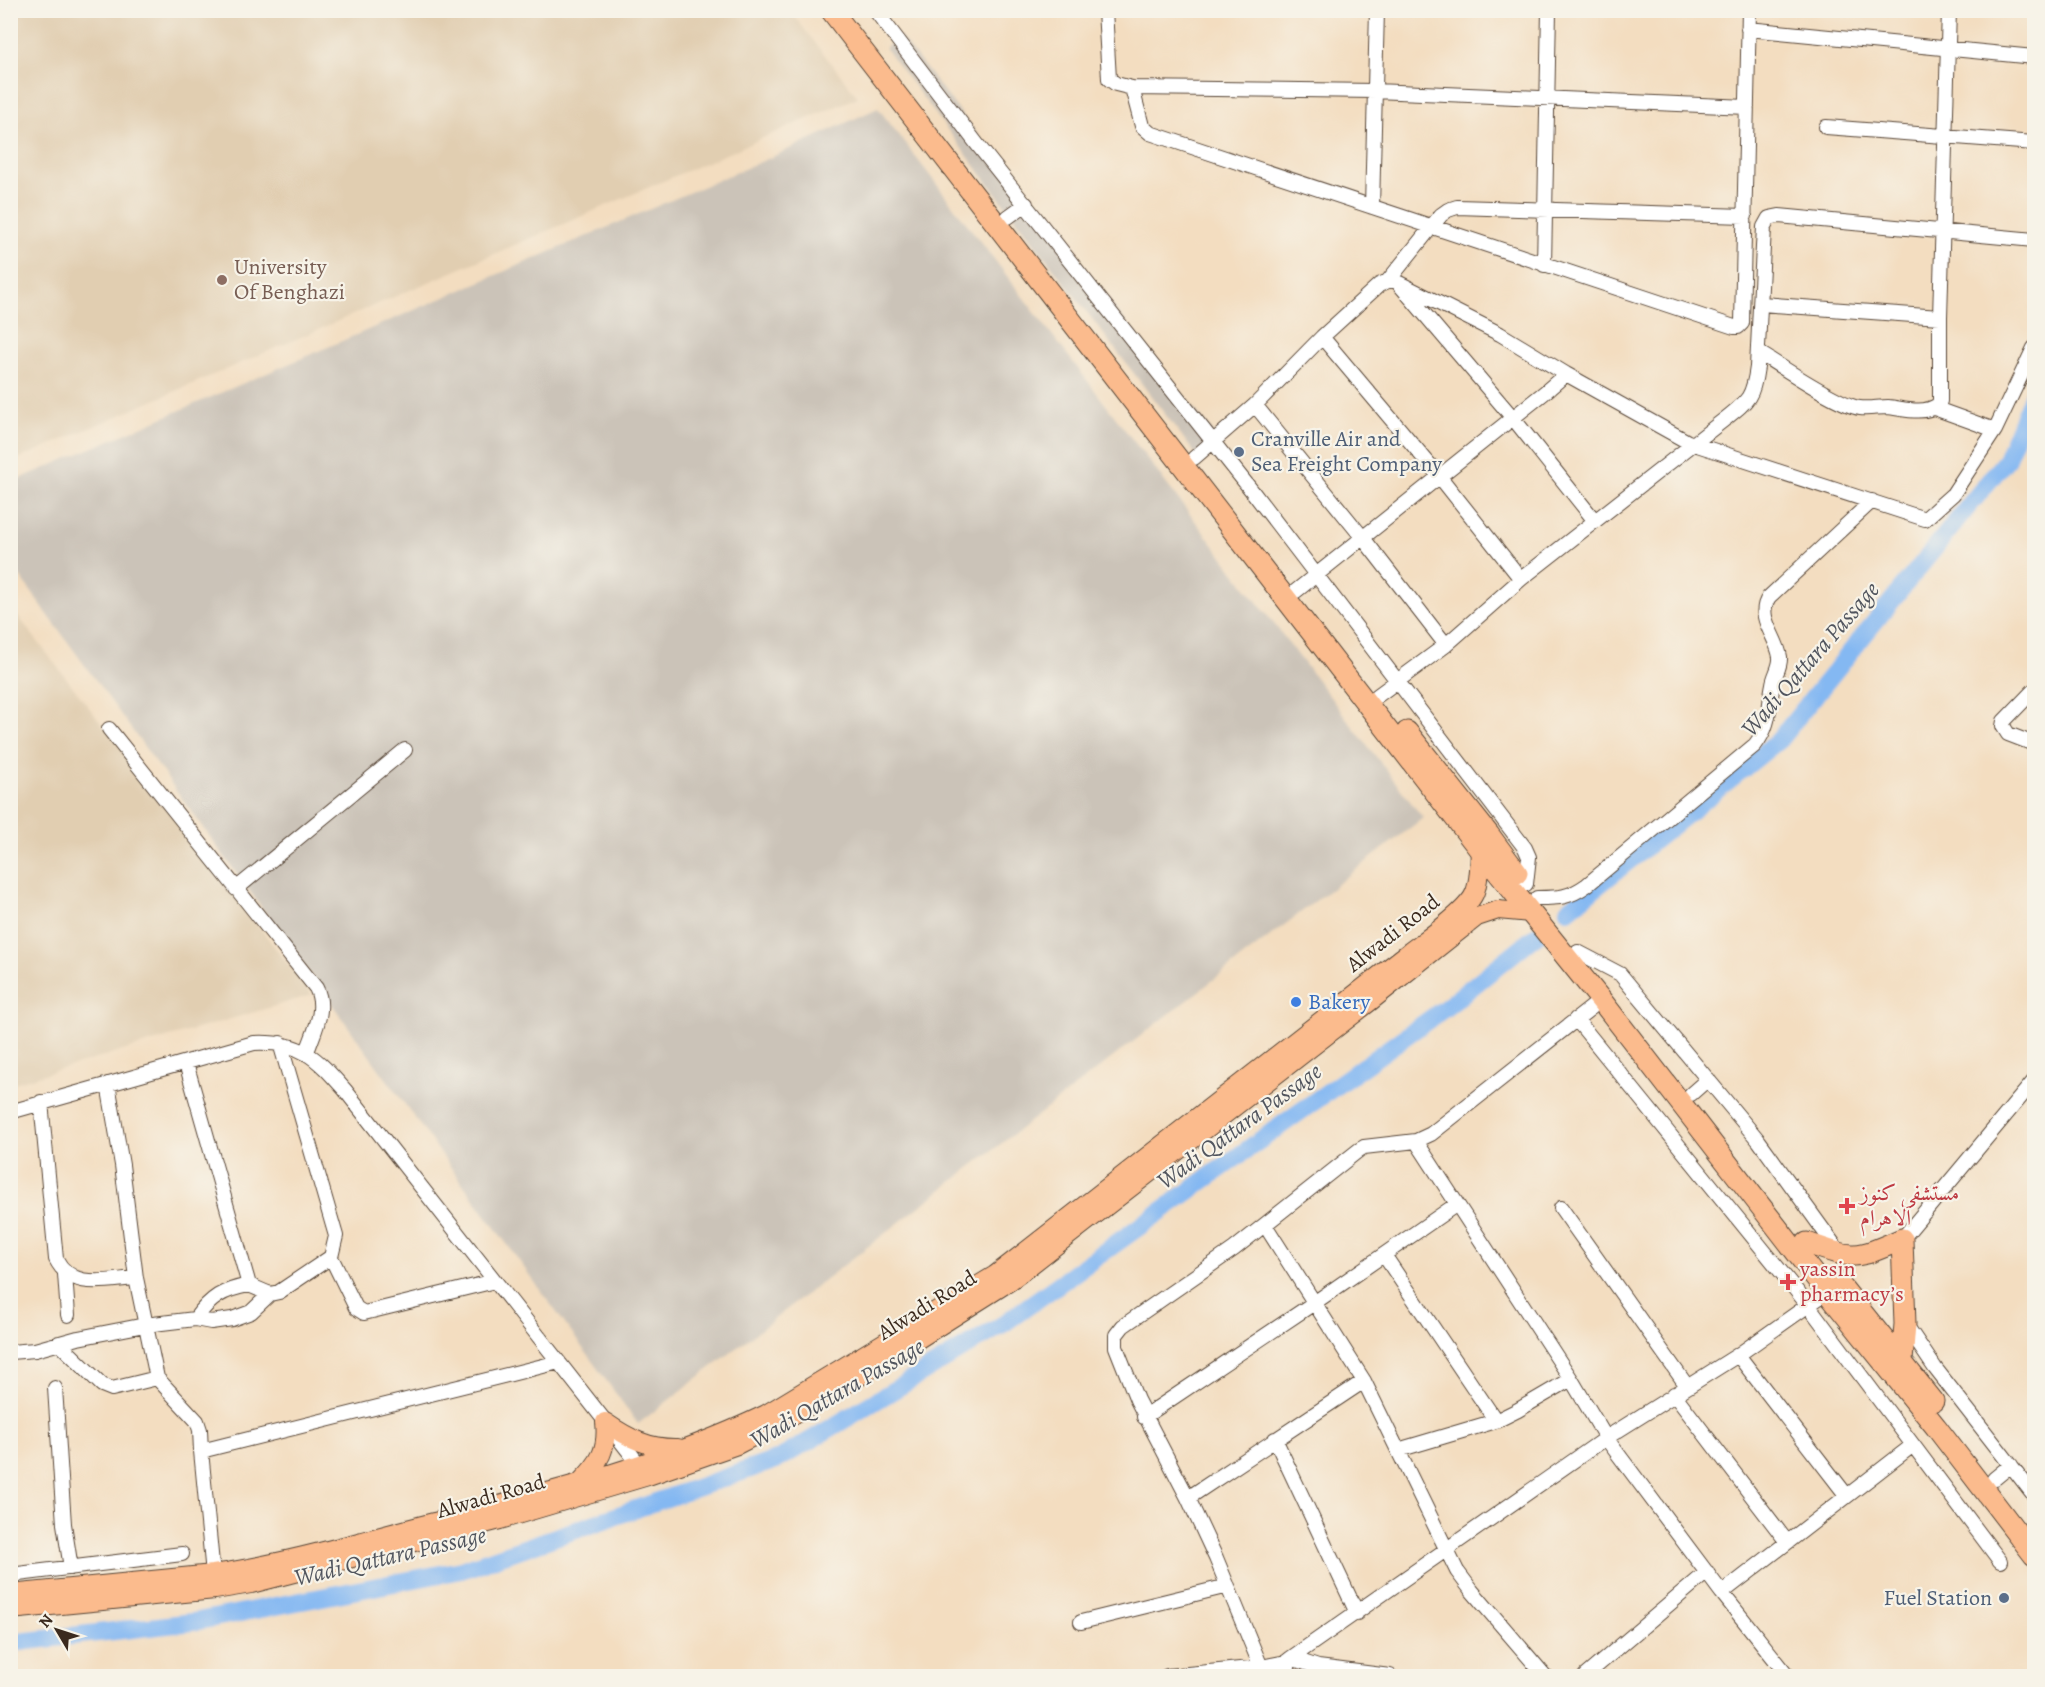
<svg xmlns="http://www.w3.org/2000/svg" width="2045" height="1687" viewBox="0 0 2045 1687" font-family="Alegreya,Amiri,serif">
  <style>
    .built { fill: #e1ceb1 }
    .industrial { fill: #cbc3b8 }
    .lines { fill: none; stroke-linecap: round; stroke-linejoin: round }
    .river { stroke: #84b8f2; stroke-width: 18 }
    .minor-casing { stroke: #574536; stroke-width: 16 }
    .major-casing { stroke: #574536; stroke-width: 20 }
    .highway-casing { stroke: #574536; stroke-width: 23 }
    .minor { stroke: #fff; stroke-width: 14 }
    .major { stroke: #fbbb8d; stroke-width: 18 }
    .highway { stroke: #fbbb8d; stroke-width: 21 }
    .education-dot { fill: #8d6e63; stroke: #f7f3e8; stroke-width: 2 }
    .service-dot { fill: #5c6f8a; stroke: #f7f3e8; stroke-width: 2 }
    .shop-dot { fill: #3f7fe0; stroke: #f7f3e8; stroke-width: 2 }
    .health-dot { fill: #e0444e; stroke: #f7f3e8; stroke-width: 2 }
    .labels { text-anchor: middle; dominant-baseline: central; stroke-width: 4.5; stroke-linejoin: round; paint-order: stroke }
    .education-label { font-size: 22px; fill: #785e54; stroke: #f7f3e8; text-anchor: start }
    .service-label { font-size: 22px; fill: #4e5e75; stroke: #f7f3e8; text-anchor: start }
    .street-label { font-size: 22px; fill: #3b2a1e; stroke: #f7f3e8 }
    .shop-label { font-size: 22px; fill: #366cbe; stroke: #f7f3e8; text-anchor: start }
    .health-label { font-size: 22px; fill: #be3a42; stroke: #f7f3e8; text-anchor: start }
    .water-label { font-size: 24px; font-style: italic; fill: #51555e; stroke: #f7f3e8 }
  </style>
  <rect width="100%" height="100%" fill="#f7f3e8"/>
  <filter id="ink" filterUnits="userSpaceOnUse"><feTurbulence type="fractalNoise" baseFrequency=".0167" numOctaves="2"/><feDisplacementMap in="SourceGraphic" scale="12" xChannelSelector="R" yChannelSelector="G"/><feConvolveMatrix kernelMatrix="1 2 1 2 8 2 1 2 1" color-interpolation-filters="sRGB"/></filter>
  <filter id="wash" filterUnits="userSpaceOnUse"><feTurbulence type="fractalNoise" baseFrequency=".008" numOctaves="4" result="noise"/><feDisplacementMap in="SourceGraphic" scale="24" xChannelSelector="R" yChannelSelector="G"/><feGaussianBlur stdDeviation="1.35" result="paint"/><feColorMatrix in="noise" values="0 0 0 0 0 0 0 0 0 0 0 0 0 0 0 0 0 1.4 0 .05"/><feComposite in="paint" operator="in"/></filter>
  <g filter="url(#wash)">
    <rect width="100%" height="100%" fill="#f3ddc0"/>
    <path class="built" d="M 11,10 L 790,11 L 858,97 L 11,462 Z
      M 11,607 L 312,995 L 11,1084 Z"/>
    <path class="industrial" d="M 900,36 L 1216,436 L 1197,456 L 885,48 Z
      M 878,108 L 1423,818 L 638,1424 L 11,564 L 10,483 L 772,157 Z"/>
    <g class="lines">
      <path class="river" d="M 1568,910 L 1779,740 L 2006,460 L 2034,392
        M 10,1643 L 193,1622 L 461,1570 L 779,1459 L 999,1327 L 1448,1006 L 1538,934"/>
    </g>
  </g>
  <g filter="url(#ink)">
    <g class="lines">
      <defs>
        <path id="minor" d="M 875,10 L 977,144 L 1252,491 L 1525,848 L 1529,857 L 1526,884
          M 1105,10 L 1109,79 L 1116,84 L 1132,88 L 1375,91 L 1747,107
          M 1748,29 L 2034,57
          M 1132,88 L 1142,126 L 1150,133 L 1734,327 L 1738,327 L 1742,323 L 1749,10
          M 1826,127 L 2034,143
          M 1372,207 L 1377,10
          M 1008,217 L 1026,204
          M 1544,265 L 1549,10
          M 1388,281 L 1441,215 L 1448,210 L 1457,207 L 1745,216
          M 1399,284 L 1513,418 L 1595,521
          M 1761,304 L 1940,317
          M 1322,337 L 1440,477 L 1521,579
          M 1758,352 C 1779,365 1839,406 1860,408 C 1869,409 1879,407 1888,407 C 1905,409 1923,415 1938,405 L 1940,401 L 1940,317 L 1949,10
          M 1255,405 L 1363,538 L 1446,645
          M 1934,408 L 1995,430
          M 1194,458 L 1255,405 L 1322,337 L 1379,285 L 1388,281 L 1395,281 L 1500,334 L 1566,374 L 1688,442 L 1925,519 L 1953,494 L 1995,430 L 2034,348
          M 1296,591 L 1544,393 L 1566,374
          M 2034,690 L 2004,721 L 2003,726 L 2008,734 L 2034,744
          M 1377,696 L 1446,645 L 1521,579 L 1725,419 C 1749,400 1753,397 1757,367 L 1764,227 L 1769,218 L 1779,216 L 2034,240
          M 109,729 L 316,988 C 327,1009 314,1031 307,1052
          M 236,889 L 405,750
          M 1537,898 C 1559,898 1569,898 1587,885 L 1755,745 C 1771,724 1768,708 1773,684 C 1774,675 1781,667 1780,657 C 1777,636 1755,617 1769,597 L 1872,501
          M 1578,952 L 1620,974 L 1759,1141 L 1840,1253
          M 1576,1019 L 1808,1305 L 2000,1561
          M 186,1063 L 249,1285 L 270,1294
          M 108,1084 L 122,1165 L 136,1278 L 157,1378 L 197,1421 L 200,1430 L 201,1451
          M 1691,1094 L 1708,1079
          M 41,1102 L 56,1259 C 72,1291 106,1280 136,1278
          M 10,1112 L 254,1043 C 301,1041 316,1057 345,1090 L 645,1472
          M 1416,1141 L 1571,1379 L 1606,1438 L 1722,1593 L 1788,1676
          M 1561,1208 L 1687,1386
          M 1265,1225 L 1364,1381 L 1457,1571 L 1472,1591 L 1545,1676
          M 1902,1239 L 2034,1081
          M 1384,1255 L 1496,1421
          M 331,1257 L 356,1308 L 364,1313 L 495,1281
          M 65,1274 L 68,1315
          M 195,1319 C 211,1297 223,1290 249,1285
          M 1906,1325 L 1935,1368 L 2034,1495
          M 59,1343 L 102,1385 L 112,1389 L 157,1378
          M 10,1352 L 35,1350 L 78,1338 L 145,1325 L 195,1319 L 211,1322 L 232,1319 L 251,1312 L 270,1294 L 279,1292 L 331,1257 L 336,1236 L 280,1043
          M 1738,1355 L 1847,1496
          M 55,1388 L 64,1524 L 71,1568
          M 1674,1394 L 1787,1542
          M 1144,1417 L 1314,1303 L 1457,1204
          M 1275,1439 L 1357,1613
          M 1398,1450 L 1496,1421 L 1518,1410 L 1571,1379
          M 1994,1479 L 2011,1465
          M 1188,1498 L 1364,1381
          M 213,1574 L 201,1451 L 559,1362
          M 10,1575 L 182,1554
          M 1722,1593 L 1913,1445
          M 1081,1622 L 1228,1586
          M 1291,1658 L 1318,1667 L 1390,1676
          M 1261,1667 L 1216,1558 L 1188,1498 L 1137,1400 L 1116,1347 L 1116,1335 L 1123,1326 L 1234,1249 L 1359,1150 L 1364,1147 L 1416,1141 L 1431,1134 L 1601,1000
          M 1167,1676 L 1261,1667 L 1286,1662
          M 1290,1676 L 1286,1662 L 1291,1658 L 1606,1438 L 1738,1355 L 1827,1292
          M 1585,1676 L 1707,1572"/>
        <path id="major" d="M 605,1422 C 628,1438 649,1449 678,1448
          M 581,1481 C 600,1462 608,1449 605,1422
          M 10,1594 L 213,1574 C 288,1563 361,1541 434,1522 C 546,1493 662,1464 766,1414 L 995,1275 L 1409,952 C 1426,939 1469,910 1475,892 C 1480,879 1479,864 1480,850
          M 10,1610 L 215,1590 L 251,1584 L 500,1520 L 648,1476 L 737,1445 L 776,1425 L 860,1376 L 1009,1282 L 1371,1001 L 1477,917 L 1498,910 L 1531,913"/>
        <path id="highway" d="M 831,10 L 1480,850 L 1601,1000 L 1827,1292 L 1936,1427 L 2034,1555
          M 1407,732 L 1489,835 L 1517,873
          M 1807,1243 C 1855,1260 1856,1259 1902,1239 L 1905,1324 L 1902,1361
          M 1836,1280 L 1933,1401"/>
      </defs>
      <use href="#minor" class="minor-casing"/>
      <use href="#major" class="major-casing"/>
      <use href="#highway" class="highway-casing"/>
      <use href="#minor" class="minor"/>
      <use href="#major" class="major"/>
      <use href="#highway" class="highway"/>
    </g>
  </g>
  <circle class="education-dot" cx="222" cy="280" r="6"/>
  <g class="service-dot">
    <circle cx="1239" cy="452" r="6"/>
    <circle cx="2004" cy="1598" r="6"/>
  </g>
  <circle class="shop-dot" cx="1296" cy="1002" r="6"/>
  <g class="health-dot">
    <path d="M1844 1197h6v6h6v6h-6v6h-6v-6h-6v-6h6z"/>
    <path d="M1785 1273h6v6h6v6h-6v6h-6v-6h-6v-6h6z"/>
  </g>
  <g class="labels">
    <g class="education-label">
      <text x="234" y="267">University<tspan x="234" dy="25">Of Benghazi</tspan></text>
    </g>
    <g class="service-label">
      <text x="1251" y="439">Cranville Air and<tspan x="1251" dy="25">Sea Freight Company</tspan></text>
      <text x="1992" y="1598" text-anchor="end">Fuel Station</text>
    </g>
    <g class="street-label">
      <text transform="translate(1393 933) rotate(-38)">Alwadi Road</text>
      <text transform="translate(927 1305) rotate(-32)">Alwadi Road</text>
      <text transform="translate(491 1496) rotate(-16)">Alwadi Road</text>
    </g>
    <g class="shop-label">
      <text x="1308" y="1002">Bakery</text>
    </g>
    <g class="health-label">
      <text x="1860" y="1193">مستشفى كنوز<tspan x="1860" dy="25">الاهرام</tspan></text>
      <text x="1800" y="1269">yassin<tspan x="1800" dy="25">pharmacy’s</tspan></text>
    </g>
    <g class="water-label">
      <text transform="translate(1810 659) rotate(-49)">Wadi Qattara Passage</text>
      <text transform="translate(1239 1126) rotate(-36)">Wadi Qattara Passage</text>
      <text transform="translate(837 1393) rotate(-30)">Wadi Qattara Passage</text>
      <text transform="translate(390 1556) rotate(-13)">Wadi Qattara Passage</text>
    </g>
  </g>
  <rect width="2045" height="1687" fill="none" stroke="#f7f3e8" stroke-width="36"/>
  <g transform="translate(57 1630) rotate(309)" stroke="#f7f3e8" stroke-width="4.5" paint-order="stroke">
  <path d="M0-4.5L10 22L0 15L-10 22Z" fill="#3b2a1e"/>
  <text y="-9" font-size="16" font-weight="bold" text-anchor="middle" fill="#3b2a1e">N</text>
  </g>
</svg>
